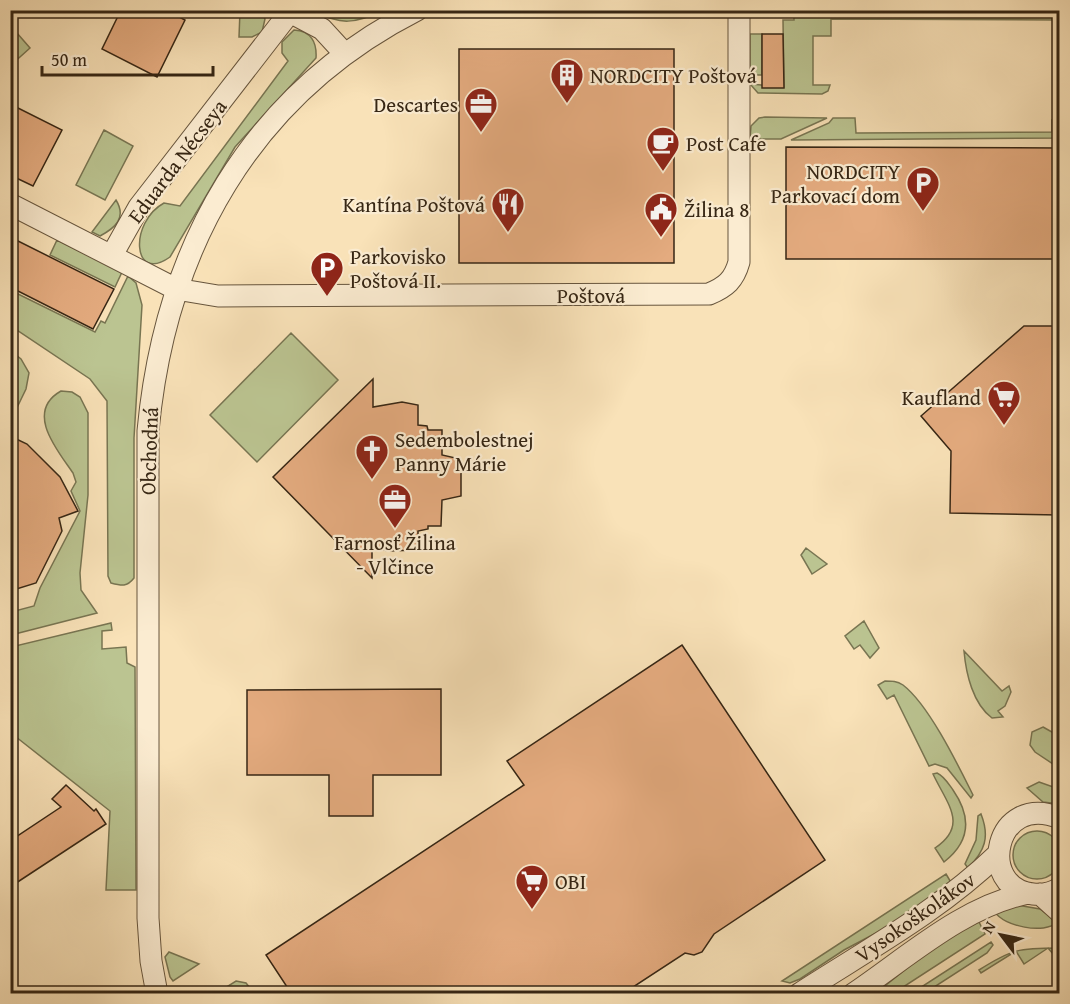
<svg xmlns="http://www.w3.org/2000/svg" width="1070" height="1004" viewBox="0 0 1070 1004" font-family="'Gentium Book Plus',serif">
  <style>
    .green { fill: #bbc491; stroke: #787552; stroke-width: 1.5 }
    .building { fill: #e4ab7f; stroke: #362614; stroke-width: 1.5 }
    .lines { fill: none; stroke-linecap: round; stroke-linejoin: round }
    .street-casing { stroke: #67553d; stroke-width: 23 }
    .street { stroke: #fbecd1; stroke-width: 21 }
    .labels { text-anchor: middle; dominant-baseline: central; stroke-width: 4.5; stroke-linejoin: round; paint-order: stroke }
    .poi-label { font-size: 21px; fill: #362614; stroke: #fbecd1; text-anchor: start }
    .street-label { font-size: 21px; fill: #362614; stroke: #fbecd1 }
  </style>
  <rect width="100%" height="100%" fill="#f9e2b8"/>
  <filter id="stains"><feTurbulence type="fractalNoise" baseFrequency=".00333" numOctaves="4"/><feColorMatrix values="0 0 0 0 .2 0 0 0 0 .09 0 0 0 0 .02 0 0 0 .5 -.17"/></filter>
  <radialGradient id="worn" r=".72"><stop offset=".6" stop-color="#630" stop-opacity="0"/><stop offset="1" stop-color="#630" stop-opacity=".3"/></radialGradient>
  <path class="green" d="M 240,11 L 260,11 L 265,19 L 262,32 L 252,37 L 239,37 Z
    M 312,11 L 384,11 C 352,23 344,26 312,11 Z
    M 794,11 L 1059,11 L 1059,138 L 791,140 L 829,123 L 833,118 L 855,118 L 856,133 L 1052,132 L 1052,120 L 1057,120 L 1058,20 L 831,19 L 831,36 L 813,36 L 813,85 L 830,85 L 828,91 L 822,94 L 758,93 L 750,84 L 784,87 L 783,20 L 794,20 Z
    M 10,25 L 30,48 L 11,65 L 10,65 Z
    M 294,30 C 311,31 317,42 316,58 L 235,147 L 170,257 C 132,284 129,222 164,203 L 180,206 L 288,61 L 282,53 L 282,42 Z
    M 750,34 L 762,34 L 762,75 L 750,75 Z
    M 759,118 L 765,117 L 827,118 L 781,139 L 750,139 L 751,126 Z
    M 104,130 L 133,146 L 105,200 L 76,185 Z
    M 116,200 C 127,218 115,228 100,236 L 92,232 Z
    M 57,240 L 122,272 L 115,287 L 50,255 Z
    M 128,276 L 136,283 L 142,305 L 134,438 L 134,578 C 127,587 122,586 111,583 L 108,576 L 107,401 L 90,379 L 11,326 L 10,290 L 95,332 L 101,321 L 105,323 Z
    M 291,333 L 338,380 L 257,462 L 210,415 Z
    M 11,351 L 21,359 L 29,373 L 26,389 L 11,420 Z
    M 61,391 L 72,392 L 80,397 L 88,413 L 88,495 L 80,573 L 81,590 L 97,613 L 11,635 L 11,612 L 34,606 L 40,588 L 80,511 L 71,491 L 76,482 L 73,473 C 58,451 24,412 61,391 Z
    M 806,548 L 827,564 L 812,574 L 801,555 Z
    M 864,621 L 879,648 L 870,658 L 860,645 L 854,649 L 845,636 Z
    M 111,623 L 112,630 L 102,631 L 102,649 L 126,647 L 127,663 L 135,667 L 136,890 L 106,890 L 110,811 L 11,733 L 11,647 Z
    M 964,651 L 1002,691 L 1009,686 L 1011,692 L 1005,706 L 998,711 L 1003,717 L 992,718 C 973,704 966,674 964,651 Z
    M 885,681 C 892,681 897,681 903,685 C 929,705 958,765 973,795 L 971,798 L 947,768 L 935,764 L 929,766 L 894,695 L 887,699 L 878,685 Z
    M 1043,727 L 1059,736 L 1059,768 L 1035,752 L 1030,745 L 1032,732 Z
    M 937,773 C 944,776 948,783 953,790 C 971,816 971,841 944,862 L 935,848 C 969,825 947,804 933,774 Z
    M 1039,782 L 1059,789 L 1059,804 L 1043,802 L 1027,788 Z
    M 981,814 C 990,837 985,851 968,868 L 965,864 L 976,840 L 978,816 Z
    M1013 855a24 24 0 1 1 48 0a24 24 0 1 1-48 0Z
    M 946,874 L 952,884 L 897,922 L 844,950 L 800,979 L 790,983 L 782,981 Z
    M 1017,905 L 1040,909 L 1057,922 C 1045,935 1003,926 995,912 Z
    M 978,920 L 985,934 L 894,993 L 875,994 L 943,939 Z
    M 991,942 L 993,945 L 987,953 L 925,993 L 912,993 Z
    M 1048,948 L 1024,964 L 1016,951 L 981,973 L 979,970 C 1012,949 1019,948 1059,948 L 1059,961 Z
    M 169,952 L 199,964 L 173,981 L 170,977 L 165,957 Z
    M 236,981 L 246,983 L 254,993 L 217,993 Z"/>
  <path class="building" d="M 121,10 L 166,10 L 185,20 L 157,77 L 102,49 Z
    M 762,34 L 783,34 L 784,88 L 762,88 Z
    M 459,49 L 674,49 L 674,263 L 459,263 Z
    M 10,104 L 62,130 L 33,186 L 10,175 Z
    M 786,147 L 1059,148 L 1059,259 L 786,259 Z
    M 10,237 L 114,289 L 93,329 L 10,287 Z
    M 1024,326 L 1059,326 L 1059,515 L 950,513 L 951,451 L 921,416 Z
    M 373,379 L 373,407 L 402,402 L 418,405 L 418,425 L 427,426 L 428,430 L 442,430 L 442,455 L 460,459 L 461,472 L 461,496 L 442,500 L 441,526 L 428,526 L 428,529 L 418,531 L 418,550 L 387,551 L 372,545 L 372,578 L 273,477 Z
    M 10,436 L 27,444 L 60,477 L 78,511 L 59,518 L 62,531 L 36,583 L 10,591 Z
    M 682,645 L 825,860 L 714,934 L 702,952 L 694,955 L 685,953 L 624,993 L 291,993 L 266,955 L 524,785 L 507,761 Z
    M 441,689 L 441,775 L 373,775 L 373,816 L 329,816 L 329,775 L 247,775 L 247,690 Z
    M 66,785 L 94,811 L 96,809 L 106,824 L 10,887 L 10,841 L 61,807 L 52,799 Z"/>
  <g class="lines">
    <defs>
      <path id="street" d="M 286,10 L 322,29 L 345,54
        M 10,204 L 176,289 L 218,296 L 709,294 C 726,287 734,280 739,262 L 739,10
        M 112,255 L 139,207 L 290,12
        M 1060,818 C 994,791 976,888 1033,894 C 1042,895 1052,893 1060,888
        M 1040,894 L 1060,912
        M 157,994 L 151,961 L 148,918 L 148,431 C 165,248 250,95 417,10
        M 799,994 C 867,950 939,911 997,855
        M 853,994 C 908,957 962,907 1028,893"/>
    </defs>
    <use href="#street" class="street-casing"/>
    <use href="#street" class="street"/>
  </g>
  <defs>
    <symbol id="building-pin" viewBox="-11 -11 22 30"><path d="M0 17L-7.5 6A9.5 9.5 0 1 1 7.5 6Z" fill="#8f2418" stroke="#fbecd1"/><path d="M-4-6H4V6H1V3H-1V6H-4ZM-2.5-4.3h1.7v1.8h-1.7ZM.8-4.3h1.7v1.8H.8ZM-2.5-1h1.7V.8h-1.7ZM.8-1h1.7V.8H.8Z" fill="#fff"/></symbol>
    <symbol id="office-pin" viewBox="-11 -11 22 30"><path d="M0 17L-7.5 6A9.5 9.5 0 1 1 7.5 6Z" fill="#8f2418" stroke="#fbecd1"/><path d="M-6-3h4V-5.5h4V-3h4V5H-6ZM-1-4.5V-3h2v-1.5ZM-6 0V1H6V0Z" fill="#fff"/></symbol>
    <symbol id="cafe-pin" viewBox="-11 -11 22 30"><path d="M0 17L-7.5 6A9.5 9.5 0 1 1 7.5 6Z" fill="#8f2418" stroke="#fbecd1"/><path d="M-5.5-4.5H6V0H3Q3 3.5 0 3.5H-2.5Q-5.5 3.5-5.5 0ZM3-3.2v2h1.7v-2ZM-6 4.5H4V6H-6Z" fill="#fff"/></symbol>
    <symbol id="parking-pin" viewBox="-11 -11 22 30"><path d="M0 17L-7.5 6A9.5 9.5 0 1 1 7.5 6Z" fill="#8f2418" stroke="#fbecd1"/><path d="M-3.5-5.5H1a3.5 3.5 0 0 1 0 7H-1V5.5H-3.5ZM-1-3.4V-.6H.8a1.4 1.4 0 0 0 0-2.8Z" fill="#fff"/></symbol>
    <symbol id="restaurant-pin" viewBox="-11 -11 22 30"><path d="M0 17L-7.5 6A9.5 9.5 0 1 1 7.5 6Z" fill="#8f2418" stroke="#fbecd1"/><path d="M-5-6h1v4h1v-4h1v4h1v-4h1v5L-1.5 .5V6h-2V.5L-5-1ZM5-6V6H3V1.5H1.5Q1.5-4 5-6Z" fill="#fff"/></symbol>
    <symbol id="civic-pin" viewBox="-11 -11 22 30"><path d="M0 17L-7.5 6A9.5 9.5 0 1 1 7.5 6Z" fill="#8f2418" stroke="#fbecd1"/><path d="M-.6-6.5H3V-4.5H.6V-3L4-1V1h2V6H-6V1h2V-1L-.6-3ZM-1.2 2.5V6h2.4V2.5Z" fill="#fff"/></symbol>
    <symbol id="supermarket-pin" viewBox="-11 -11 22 30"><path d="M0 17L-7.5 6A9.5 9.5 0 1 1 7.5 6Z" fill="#8f2418" stroke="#fbecd1"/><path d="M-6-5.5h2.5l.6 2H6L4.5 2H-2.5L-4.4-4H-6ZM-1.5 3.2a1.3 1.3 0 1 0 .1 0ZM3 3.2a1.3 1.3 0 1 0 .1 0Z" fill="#fff"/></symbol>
    <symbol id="church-pin" viewBox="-11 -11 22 30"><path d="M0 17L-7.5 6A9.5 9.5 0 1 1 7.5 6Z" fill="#8f2418" stroke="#fbecd1"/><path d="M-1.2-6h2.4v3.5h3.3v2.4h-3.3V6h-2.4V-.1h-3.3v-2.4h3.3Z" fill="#fff"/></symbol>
  </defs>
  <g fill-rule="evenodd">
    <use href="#building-pin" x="548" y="56" width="38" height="52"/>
    <use href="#office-pin" x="462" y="85" width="38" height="52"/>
    <use href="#cafe-pin" x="644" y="124" width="38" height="52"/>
    <use href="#parking-pin" x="904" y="164" width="38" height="52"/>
    <use href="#restaurant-pin" x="489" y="185" width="38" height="52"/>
    <use href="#civic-pin" x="642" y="190" width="38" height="52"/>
    <use href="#parking-pin" x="308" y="249" width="38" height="52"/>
    <use href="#supermarket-pin" x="985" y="378" width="38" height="52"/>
    <use href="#church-pin" x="353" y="432" width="38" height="52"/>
    <use href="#office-pin" x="376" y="481" width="38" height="52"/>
    <use href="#supermarket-pin" x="513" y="862" width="38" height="52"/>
  </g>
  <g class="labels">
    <g class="poi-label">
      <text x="590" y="75">NORDCITY Poštová</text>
      <text x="458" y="104" text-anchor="end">Descartes</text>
      <text x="686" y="143">Post Cafe</text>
      <text x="900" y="171" text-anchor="end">NORDCITY<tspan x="900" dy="24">Parkovací dom</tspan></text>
      <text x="485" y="204" text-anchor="end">Kantína Poštová</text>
      <text x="684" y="209">Žilina 8</text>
      <text x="350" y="256">Parkovisko<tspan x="350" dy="24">Poštová II.</tspan></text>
      <text x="981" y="397" text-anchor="end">Kaufland</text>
      <text x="395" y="439">Sedembolestnej<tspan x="395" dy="24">Panny Márie</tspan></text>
      <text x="395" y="542" text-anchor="middle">Farnosť Žilina<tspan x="395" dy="24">- Vlčince</tspan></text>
      <text x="555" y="881">OBI</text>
    </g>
    <g class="street-label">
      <text transform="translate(177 161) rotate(-53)">Eduarda Nécseya</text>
      <text x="591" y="295">Poštová</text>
      <text transform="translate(149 451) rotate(-88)">Obchodná</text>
      <text transform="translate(915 917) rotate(-35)">Vysokoškolákov</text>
    </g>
  </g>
  <rect width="1070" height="1004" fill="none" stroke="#f9e2b8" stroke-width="36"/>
  <rect x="12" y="12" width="1046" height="980" fill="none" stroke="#362614" stroke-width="3"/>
  <rect x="18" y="18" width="1034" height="968" fill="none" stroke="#362614" stroke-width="1.5"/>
  <g transform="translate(1001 935) rotate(302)" stroke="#fbecd1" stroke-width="4.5" paint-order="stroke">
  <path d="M0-4.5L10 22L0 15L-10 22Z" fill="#362614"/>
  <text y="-9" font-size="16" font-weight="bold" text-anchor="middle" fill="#362614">N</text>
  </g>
  <path d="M42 66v9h171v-9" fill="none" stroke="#362614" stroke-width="3"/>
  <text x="51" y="66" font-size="18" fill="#362614" stroke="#fbecd1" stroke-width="4.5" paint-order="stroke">50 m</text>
  <rect width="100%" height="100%" filter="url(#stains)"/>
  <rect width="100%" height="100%" fill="url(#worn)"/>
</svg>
